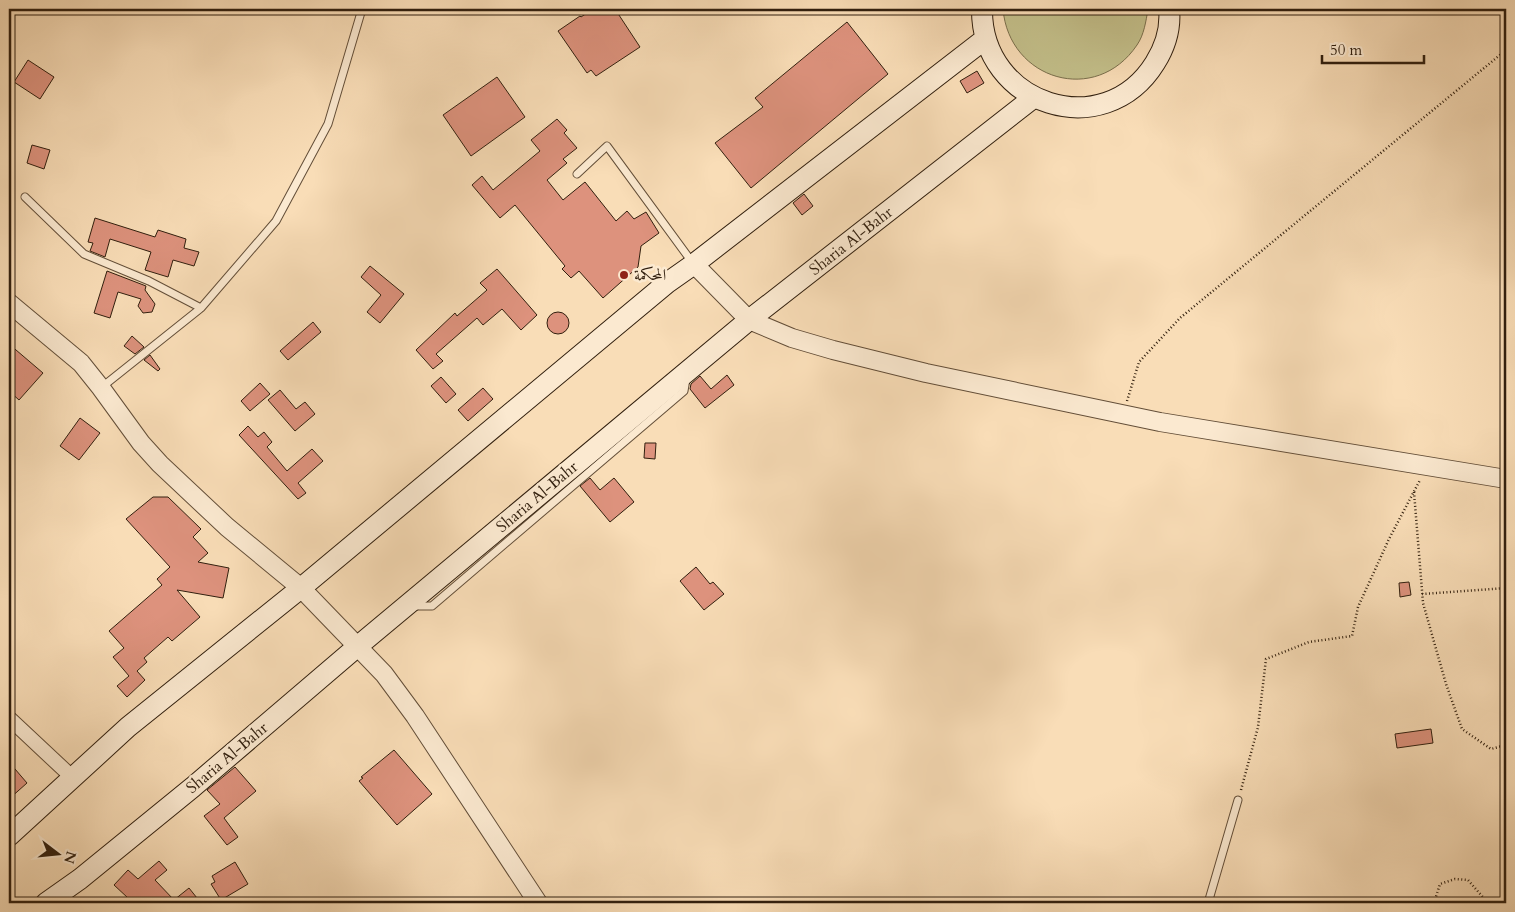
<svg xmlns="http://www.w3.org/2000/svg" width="1515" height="912" viewBox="0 0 1515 912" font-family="Cardo,Amiri,serif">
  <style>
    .green { fill: #c3bf8a; stroke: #7a6f4c }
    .building { fill: #dd927d; stroke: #311f0e }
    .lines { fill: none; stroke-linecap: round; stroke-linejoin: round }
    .service-casing { stroke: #634e38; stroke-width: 9 }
    .minor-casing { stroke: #634e38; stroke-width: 16 }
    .tertiary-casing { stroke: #634e38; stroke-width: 20 }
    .secondary-casing { stroke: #311f0e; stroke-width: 22 }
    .path { stroke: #311f0e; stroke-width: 2.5; stroke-dasharray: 1 2.5; stroke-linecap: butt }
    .service { stroke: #fbe9d0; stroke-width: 7 }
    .minor { stroke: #fbe9d0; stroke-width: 14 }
    .tertiary { stroke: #fbe9d0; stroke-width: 18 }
    .secondary { stroke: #fbe9d0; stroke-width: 20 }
    .poi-dot { fill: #8f2418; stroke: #fbe9d0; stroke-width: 2 }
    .labels { text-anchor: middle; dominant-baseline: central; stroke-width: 5; stroke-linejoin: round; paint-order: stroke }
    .street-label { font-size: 16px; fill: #311f0e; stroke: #fbe9d0 }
    .poi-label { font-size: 16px; fill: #311f0e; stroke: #fbe9d0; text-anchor: start }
  </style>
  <rect width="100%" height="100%" fill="#f9ddb7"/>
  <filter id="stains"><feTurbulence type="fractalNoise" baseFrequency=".004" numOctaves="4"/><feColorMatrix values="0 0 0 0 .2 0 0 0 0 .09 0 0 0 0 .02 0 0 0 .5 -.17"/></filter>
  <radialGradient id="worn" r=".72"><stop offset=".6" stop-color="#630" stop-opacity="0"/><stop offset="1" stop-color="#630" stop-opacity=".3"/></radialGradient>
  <path class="green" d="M 1003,9 L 1148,9 C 1146,21 1144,35 1137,45 C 1096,106 1009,80 1003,9 Z"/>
  <path class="building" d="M 593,9 L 615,9 L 640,47 L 596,76 L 591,70 L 587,73 L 558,31 L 580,16 L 581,17 Z
    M 847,22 L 888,74 L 751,188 L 715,143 L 763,107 L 755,98 Z
    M 28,60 L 54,77 L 40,99 L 14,82 Z
    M 977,71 L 984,83 L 967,93 L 960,81 Z
    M 497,77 L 525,117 L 471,156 L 443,115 Z
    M 557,119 L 567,130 L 564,133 L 577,148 L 563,159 L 567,163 L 547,180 L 563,200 L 585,182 L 616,221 L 627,211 L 634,219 L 646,212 L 659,233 L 641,246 L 638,267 L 603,298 L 579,271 L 571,278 L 562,269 L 565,266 L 515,205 L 500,218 L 472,185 L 482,176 L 493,190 L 540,151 L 531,140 Z
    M 32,145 L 50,150 L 44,169 L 27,163 Z
    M 804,194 L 813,206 L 802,215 L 793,203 Z
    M 95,218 L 155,237 L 158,230 L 186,239 L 184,248 L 199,252 L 194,266 L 173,260 L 168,277 L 145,270 L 151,252 L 110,239 L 105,257 L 90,251 L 93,243 L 88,242 Z
    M 370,266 L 404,294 L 380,323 L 367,312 L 381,295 L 361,277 Z
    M 497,269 L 537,315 L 521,330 L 502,309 L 483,325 L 477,318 L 436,354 L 443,361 L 433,369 L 416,350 L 455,313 L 457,316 L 487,290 L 480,283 Z
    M 107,271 L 146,286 L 145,290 L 155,304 L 152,312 L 143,313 L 138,306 L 141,299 L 118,292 L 110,318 L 94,313 Z
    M547 323a11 11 0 1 1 22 0a11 11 0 1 1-22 0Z
    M 313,322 L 321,332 L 288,360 L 280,351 Z
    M 132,336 L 144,347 L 135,354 L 124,346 Z
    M 9,344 L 43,373 L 19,400 L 9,391 Z
    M 150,355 L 160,369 L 158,371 L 144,360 Z
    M 727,375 L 734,385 L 705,408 L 690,389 L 691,384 L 700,376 L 711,389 Z
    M 441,377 L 456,394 L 446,403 L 431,386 Z
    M 260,383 L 270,394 L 250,411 L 241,401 Z
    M 483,388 L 493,399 L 468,421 L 458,410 Z
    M 280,390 L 296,409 L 305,402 L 315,414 L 295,431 L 268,400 Z
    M 80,418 L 100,433 L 79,460 L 60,446 Z
    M 248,426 L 258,437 L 264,432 L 272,442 L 267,447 L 287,471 L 312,449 L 323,461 L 298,483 L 306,493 L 298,499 L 239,435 Z
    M 645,443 L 656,443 L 655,459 L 644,458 Z
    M 590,478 L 600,490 L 614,478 L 634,502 L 610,522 L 580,486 Z
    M 153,497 L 168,497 L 201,529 L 193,537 L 208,553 L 198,562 L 229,568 L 223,598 L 177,590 L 200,617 L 172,641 L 168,637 L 144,658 L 147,662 L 137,671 L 145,680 L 127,697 L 117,686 L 129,676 L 113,657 L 124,648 L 109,631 L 162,585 L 157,579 L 170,567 L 126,519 Z
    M 696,567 L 710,584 L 713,582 L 724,594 L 704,610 L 680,581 Z
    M 1409,582 L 1411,595 L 1400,597 L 1399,583 Z
    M 1431,729 L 1433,743 L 1397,748 L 1395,734 Z
    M 394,750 L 432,794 L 397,825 L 359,781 L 363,778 L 361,777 Z
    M 9,762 L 27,783 L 9,799 Z
    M 235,767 L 256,791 L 224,818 L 238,837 L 227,845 L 204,816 L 220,804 L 207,790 Z
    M 159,861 L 167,870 L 155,880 L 174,900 L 189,888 L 201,903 L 122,903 L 128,898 L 114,885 L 128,870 L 138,879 Z
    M 235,862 L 248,884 L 221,900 L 211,884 L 215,882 L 212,876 Z"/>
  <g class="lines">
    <defs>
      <path id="service" d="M 577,174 L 607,146 L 692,262
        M 25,197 L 84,254 L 149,281 L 201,308
        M 102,387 L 201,308 L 276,221 L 328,124 L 362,9
        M 414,606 L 432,606 L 684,391 L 686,379
        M 1208,903 L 1238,800"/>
      <path id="minor" d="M 9,718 L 73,778"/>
      <path id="tertiary" d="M 694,264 L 749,320 L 792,338 L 833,350 L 926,373 L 1160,422 L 1506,479
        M 9,303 L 81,363 L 101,388 L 141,443 L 160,464 L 227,527 L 301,588 L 384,674 L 415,716 L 538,903"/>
      <path id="secondary" d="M 982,9 C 981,105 1104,145 1155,63 C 1165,47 1171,28 1169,9
        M 9,836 L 128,727 L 301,588 L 667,283 L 694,264 L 985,39
        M 46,903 L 80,879 L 193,787 L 358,646 L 749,320 L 1033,98"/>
    </defs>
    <use href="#service" class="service-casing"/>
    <use href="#minor" class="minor-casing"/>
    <use href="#tertiary" class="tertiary-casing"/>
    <use href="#secondary" class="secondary-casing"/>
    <path class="path" d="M 1127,401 L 1139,362 L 1180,318 L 1506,50
      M 1414,492 L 1423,603 L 1446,684 L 1462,729 L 1491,749 L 1506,745
      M 1422,594 L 1506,588
      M 1241,790 L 1258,727 L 1266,659 L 1309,642 L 1352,636 L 1358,607 L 1389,539 L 1420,480
      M 1434,903 L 1440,884 L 1455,879 L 1468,880 L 1488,903"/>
    <use href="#service" class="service"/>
    <use href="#minor" class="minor"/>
    <use href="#tertiary" class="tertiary"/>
    <use href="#secondary" class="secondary"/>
  </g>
  <circle class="poi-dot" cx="624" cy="275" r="5"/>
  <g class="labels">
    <g class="street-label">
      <text transform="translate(851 241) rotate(-38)">Sharia Al-Bahr</text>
      <text transform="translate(537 497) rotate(-40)">Sharia Al-Bahr</text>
      <text transform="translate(227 758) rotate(-40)">Sharia Al-Bahr</text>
    </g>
    <g class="poi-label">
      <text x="634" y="275">المحكمة</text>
    </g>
  </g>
  <rect width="1515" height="912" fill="none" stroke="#f9ddb7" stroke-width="30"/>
  <rect x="10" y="10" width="1495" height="892" fill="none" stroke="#311f0e" stroke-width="2.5"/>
  <rect x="15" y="15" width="1485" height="882" fill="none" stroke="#311f0e"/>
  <g transform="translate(58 854) rotate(106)" stroke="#fbe9d0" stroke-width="4" paint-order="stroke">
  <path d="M0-4L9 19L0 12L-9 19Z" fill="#311f0e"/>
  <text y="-8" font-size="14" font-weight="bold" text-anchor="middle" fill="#311f0e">N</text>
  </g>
  <path d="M1322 55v8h102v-8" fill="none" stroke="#311f0e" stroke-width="2.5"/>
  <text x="1330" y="55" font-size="15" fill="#311f0e" stroke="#fbe9d0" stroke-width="4" paint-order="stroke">50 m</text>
  <rect width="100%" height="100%" filter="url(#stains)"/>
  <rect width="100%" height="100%" fill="url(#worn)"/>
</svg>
